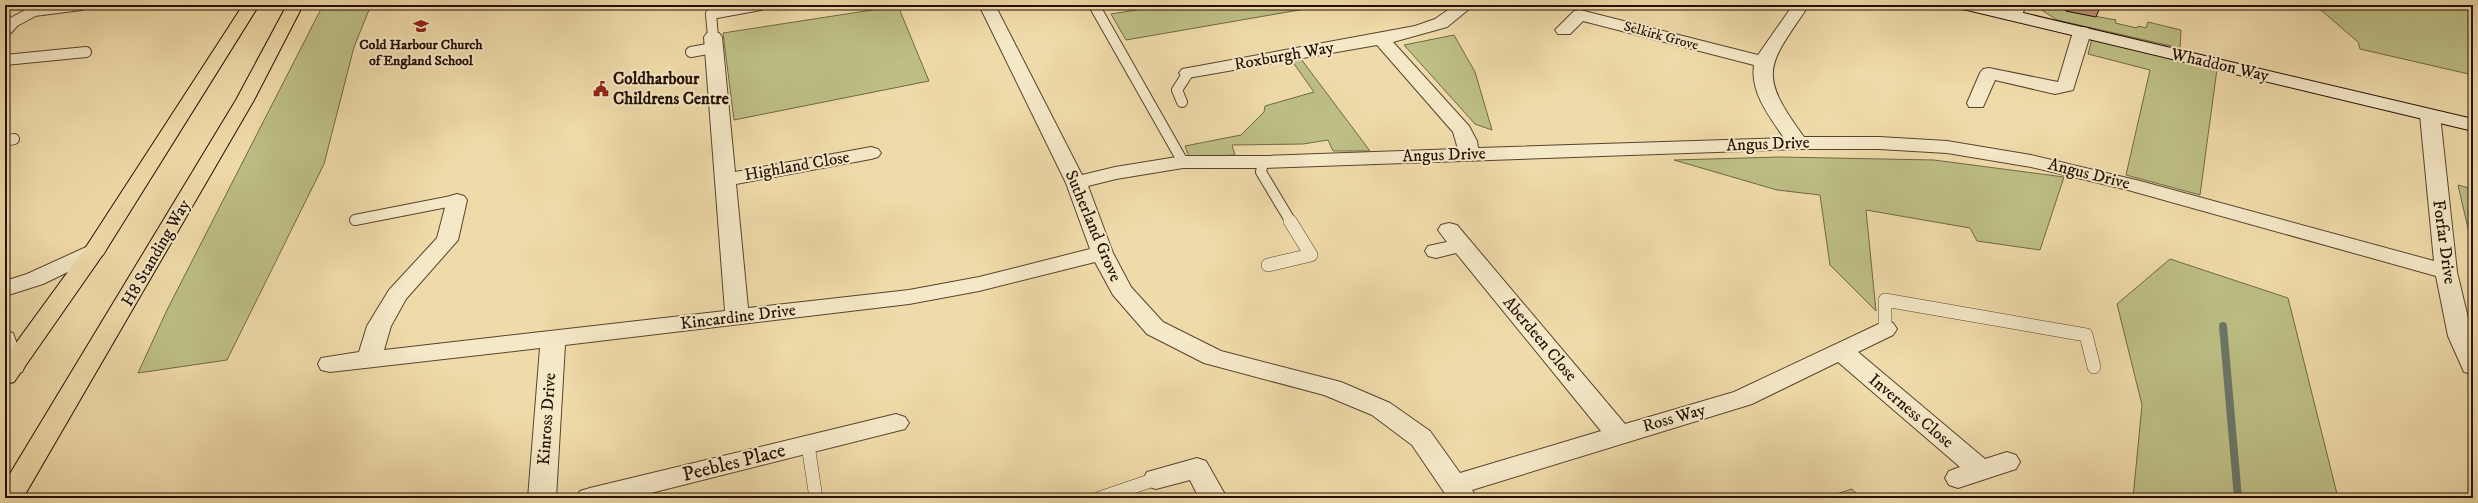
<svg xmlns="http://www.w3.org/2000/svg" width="2478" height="503" viewBox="0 0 2478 503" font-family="'IM FELL DW Pica',serif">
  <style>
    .green { fill: #bdbf85; stroke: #716845 }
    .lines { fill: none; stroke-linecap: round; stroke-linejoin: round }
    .stream { stroke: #6b7768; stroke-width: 8 }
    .lane-far1-casing { stroke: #58432e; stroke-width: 12 }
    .lane-casing { stroke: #58432e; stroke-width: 14 }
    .street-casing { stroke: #58432e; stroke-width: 2 }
    .secondary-casing { stroke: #251005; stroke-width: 2 }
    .highway-casing { stroke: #251005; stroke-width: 2 }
    .lane-far1 { stroke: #f5e8c7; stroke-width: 10 }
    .lane { stroke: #f5e8c7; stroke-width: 13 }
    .street { fill: #f5e8c7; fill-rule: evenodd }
    .secondary { fill: #f5e8c7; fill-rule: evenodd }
    .highway { fill: #efdba9; fill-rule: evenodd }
    .wall { fill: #bd8f72; stroke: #251005 }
    .labels { text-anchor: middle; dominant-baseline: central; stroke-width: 4; stroke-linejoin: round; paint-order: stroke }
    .far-street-label { font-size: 14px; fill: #251005; stroke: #f5e8c7 }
    .far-poi-label { font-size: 14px; font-weight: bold; fill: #251005; stroke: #f5e8c7 }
    .street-label { font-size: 17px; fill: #251005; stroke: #f5e8c7 }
    .poi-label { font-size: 17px; font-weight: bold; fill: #251005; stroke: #f5e8c7; text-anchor: start }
    .near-street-label { font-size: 20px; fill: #251005; stroke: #f5e8c7 }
  </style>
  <rect width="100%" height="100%" fill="#efdba9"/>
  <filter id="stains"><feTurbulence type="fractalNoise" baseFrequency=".005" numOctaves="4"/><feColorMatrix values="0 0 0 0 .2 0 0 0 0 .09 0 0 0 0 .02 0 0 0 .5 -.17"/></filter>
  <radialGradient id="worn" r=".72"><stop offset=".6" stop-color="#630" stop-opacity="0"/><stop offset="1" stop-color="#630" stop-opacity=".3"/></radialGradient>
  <path class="green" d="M 323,5 L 371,5 L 354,47 L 324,164 L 227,360 L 138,373 L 167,310 Z
    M 1167,5 L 1328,5 L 1126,40 L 1111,14 Z
    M 2042,5 L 2068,5 L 2066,11 L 2116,20 L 2115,23 L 2137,28 L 2138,26 L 2146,28 L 2148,22 L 2181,30 L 2180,48 L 2057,20 L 2040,9 Z
    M 2315,5 L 2473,5 L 2473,75 L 2360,49 L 2358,42 Z
    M 898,6 L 929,81 L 734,120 L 723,33 Z
    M 1454,35 L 1475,72 L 1492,130 L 1475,124 L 1404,45 Z
    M 2092,39 L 2217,69 L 2200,195 L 2126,175 L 2150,70 L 2088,54 Z
    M 1301,59 L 1370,151 L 1333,151 L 1328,140 L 1303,144 L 1232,145 L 1235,155 L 1189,157 L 1185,146 L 1241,135 L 1264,112 L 1265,106 L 1314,92 L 1292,61 Z
    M 1780,157 L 1934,160 L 2064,177 L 2040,250 L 1977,241 L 1970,228 L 1866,210 L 1876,311 L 1830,265 L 1820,195 L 1777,190 L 1674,160 Z
    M 2458,185 L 2473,189 L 2473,250 Z
    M 2170,259 L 2288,298 L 2338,498 L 2133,498 L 2142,405 L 2117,304 Z
    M 1852,489 L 1861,498 L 1824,498 Z"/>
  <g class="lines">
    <path class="stream" d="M 2223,326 L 2238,498"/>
    <defs>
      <path id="lane-far1" d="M 1094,5 L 1183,162
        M 10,24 L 34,11 L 81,5
        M 713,37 L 711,14 L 760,5
        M 691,52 L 713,48
        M 5,60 L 86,52
        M 1182,102 L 1177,90 L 1188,73
        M 5,141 L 14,139
        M 1263,162 L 1261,172 L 1291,222
        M 355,220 L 457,200"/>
      <path id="lane" d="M 1268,265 L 1311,255 L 1290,221
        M 1885,329 L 1885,300 L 2086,335 L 2094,367
        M 808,445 L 816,498
        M 1100,498 L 1156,479"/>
      <path id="street" d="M 979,5 L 995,5 L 1082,175 L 1115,167 L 1183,156 L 1263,156 L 1458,149 L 1453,132 L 1377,45 L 1188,78 L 1182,77 L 1179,73 L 1182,69 L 1188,68 L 1415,26 L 1435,19 L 1455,5 L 1474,5 L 1447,27 L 1393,42 L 1469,126 L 1477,141 L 1478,148 L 1784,138 C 1769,116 1750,92 1754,65 L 1583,21 L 1570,34 L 1558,34 L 1555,30 L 1574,11 L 1580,10 L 1758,55 L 1793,5 L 1809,5 C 1768,66 1756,72 1804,137 L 1879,137 L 1947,141 L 2031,155 L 2140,181 L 2434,261 L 2420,115 L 2423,111 L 2437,111 L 2440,115 L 2457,272 L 2473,339 L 2473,374 L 2464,372 L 2448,336 L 2436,276 L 2128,190 L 2031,167 L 1947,153 L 1879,149 L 1798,149 L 1263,168 L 1183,168 L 1116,179 L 1088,186 L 1113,253 L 1131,287 L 1163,322 L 1221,351 L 1341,382 L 1390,403 L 1430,431 L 1460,473 L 1601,431 L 1456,253 L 1436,258 L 1428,256 L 1425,251 L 1428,246 L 1447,242 L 1438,230 L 1441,225 L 1449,223 L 1457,225 L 1625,424 L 1734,392 L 1885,321 L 1893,323 L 1897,329 L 1893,335 L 1858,352 L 1985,459 L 2007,452 L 2016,455 L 2020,462 L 2016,469 L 1958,488 L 1949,485 L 1945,478 L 1949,471 L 1960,467 L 1838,362 L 1752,404 L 1472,490 L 1477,498 L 1448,498 L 1412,445 L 1372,415 L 1324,395 L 1204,363 L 1147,334 L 1113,295 L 1095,262 L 979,291 L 909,304 L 565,345 L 556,498 L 528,498 L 540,348 L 330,372 L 321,370 L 318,364 L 321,358 L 359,352 L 367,326 L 389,290 L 437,238 L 447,200 L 450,196 L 457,194 L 464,196 L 467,200 L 458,240 L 406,299 L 391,326 L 384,350 L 725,311 L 704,37 L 707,33 L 719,33 L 722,37 L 735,172 L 871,147 L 878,149 L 881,153 L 878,157 L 871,159 L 736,184 L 748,308 L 909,290 L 979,277 L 1090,249 L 1066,183 Z
        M 2010,5 L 2026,5 L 2020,20 L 2008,20 L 2005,16 Z
        M 10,19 L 16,20 L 19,24 L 11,33 L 5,34 L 5,20 Z
        M 2082,27 L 2088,28 L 2091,32 L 2073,90 L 2055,94 L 1995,80 L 1983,107 L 1969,107 L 1967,103 L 1980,73 L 1983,69 L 1989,68 L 2058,82 L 2073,32 L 2076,28 Z
        M 95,243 L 103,245 L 106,250 L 103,255 L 43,284 L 5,296 L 5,281 L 27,274 Z
        M 5,331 L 13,333 L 25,366 L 22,372 L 13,374 L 5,372 Z
        M 896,414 L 905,417 L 909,423 L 905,429 L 631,498 L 576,498 L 580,491 L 590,488 Z
        M 1197,458 L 1206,461 L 1227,498 L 1199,498 L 1190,480 L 1156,489 L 1147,486 L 1143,479 L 1147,472 Z"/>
      <path id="secondary" d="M 1959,5 L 1989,5 L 2473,119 L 2473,131 L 1967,10 L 1961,9 Z"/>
      <path id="highway" d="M 243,5 L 259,5 L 106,250 L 14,382 L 5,384 L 5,358 L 86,247 Z
        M 287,5 L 303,5 L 254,100 L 23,498 L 5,498 L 5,482 L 236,100 Z"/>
    </defs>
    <use href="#lane-far1" class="lane-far1-casing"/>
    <use href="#lane" class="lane-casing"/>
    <use href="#street" class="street-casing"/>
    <use href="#secondary" class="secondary-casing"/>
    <use href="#highway" class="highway-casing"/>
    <use href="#lane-far1" class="lane-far1"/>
    <use href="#lane" class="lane"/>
    <use href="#street" class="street"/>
    <use href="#secondary" class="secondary"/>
    <use href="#highway" class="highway"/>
  </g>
  <path class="wall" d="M 2068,5 L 2101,5 L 2096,17 L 2066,11 Z"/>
  <defs>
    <symbol id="school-bare" viewBox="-9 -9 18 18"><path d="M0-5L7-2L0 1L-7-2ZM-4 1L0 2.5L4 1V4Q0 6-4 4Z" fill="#8f2418" stroke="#f5e8c7" stroke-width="2.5" paint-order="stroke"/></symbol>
    <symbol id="civic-bare" viewBox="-9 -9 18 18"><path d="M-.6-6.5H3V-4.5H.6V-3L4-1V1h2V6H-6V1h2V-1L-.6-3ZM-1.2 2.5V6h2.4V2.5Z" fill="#8f2418" stroke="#f5e8c7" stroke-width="2.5" paint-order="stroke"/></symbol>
  </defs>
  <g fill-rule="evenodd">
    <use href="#school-bare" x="410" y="15" width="22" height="22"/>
    <use href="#civic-bare" x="590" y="78" width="22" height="22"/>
  </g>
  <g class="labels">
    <g class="far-street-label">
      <text transform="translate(1661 36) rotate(15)">Selkirk Grove</text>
    </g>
    <g class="far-poi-label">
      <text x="421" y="45">Cold Harbour Church<tspan x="421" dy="16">of England School</tspan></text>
    </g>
    <g class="street-label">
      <text transform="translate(1284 56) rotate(-10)">Roxburgh Way</text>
      <text transform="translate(2220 65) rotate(13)">Whaddon Way</text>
      <text transform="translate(1768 144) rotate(-2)">Angus Drive</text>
      <text transform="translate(1444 155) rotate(-2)">Angus Drive</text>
      <text transform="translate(797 166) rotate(-10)">Highland Close</text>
      <text transform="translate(2089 174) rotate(14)">Angus Drive</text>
      <text transform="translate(1093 226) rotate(67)">Sutherland Grove</text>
      <text transform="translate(2444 242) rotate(82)">Forfar Drive</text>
      <text transform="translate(156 253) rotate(-60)">H8 Standing Way</text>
      <text transform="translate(738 317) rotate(-7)">Kincardine Drive</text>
      <text transform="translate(1540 339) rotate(50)">Aberdeen Close</text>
      <text transform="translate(1911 411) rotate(40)">Inverness Close</text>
      <text transform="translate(1674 418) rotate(-16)">Ross Way</text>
      <text transform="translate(547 419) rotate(-86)">Kinross Drive</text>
    </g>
    <g class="poi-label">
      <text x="613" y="79">Coldharbour<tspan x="613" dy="20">Childrens Centre</tspan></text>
    </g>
    <g class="near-street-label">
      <text transform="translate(734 463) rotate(-14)">Peebles Place</text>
    </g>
  </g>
  <rect width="2478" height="503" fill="none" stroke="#efdba9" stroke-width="20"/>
  <rect x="6" y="6" width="2466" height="491" fill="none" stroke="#251005" stroke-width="2"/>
  <rect x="10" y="10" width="2458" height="483" fill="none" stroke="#251005"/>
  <rect width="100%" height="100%" filter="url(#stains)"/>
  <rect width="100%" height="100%" fill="url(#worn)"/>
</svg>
